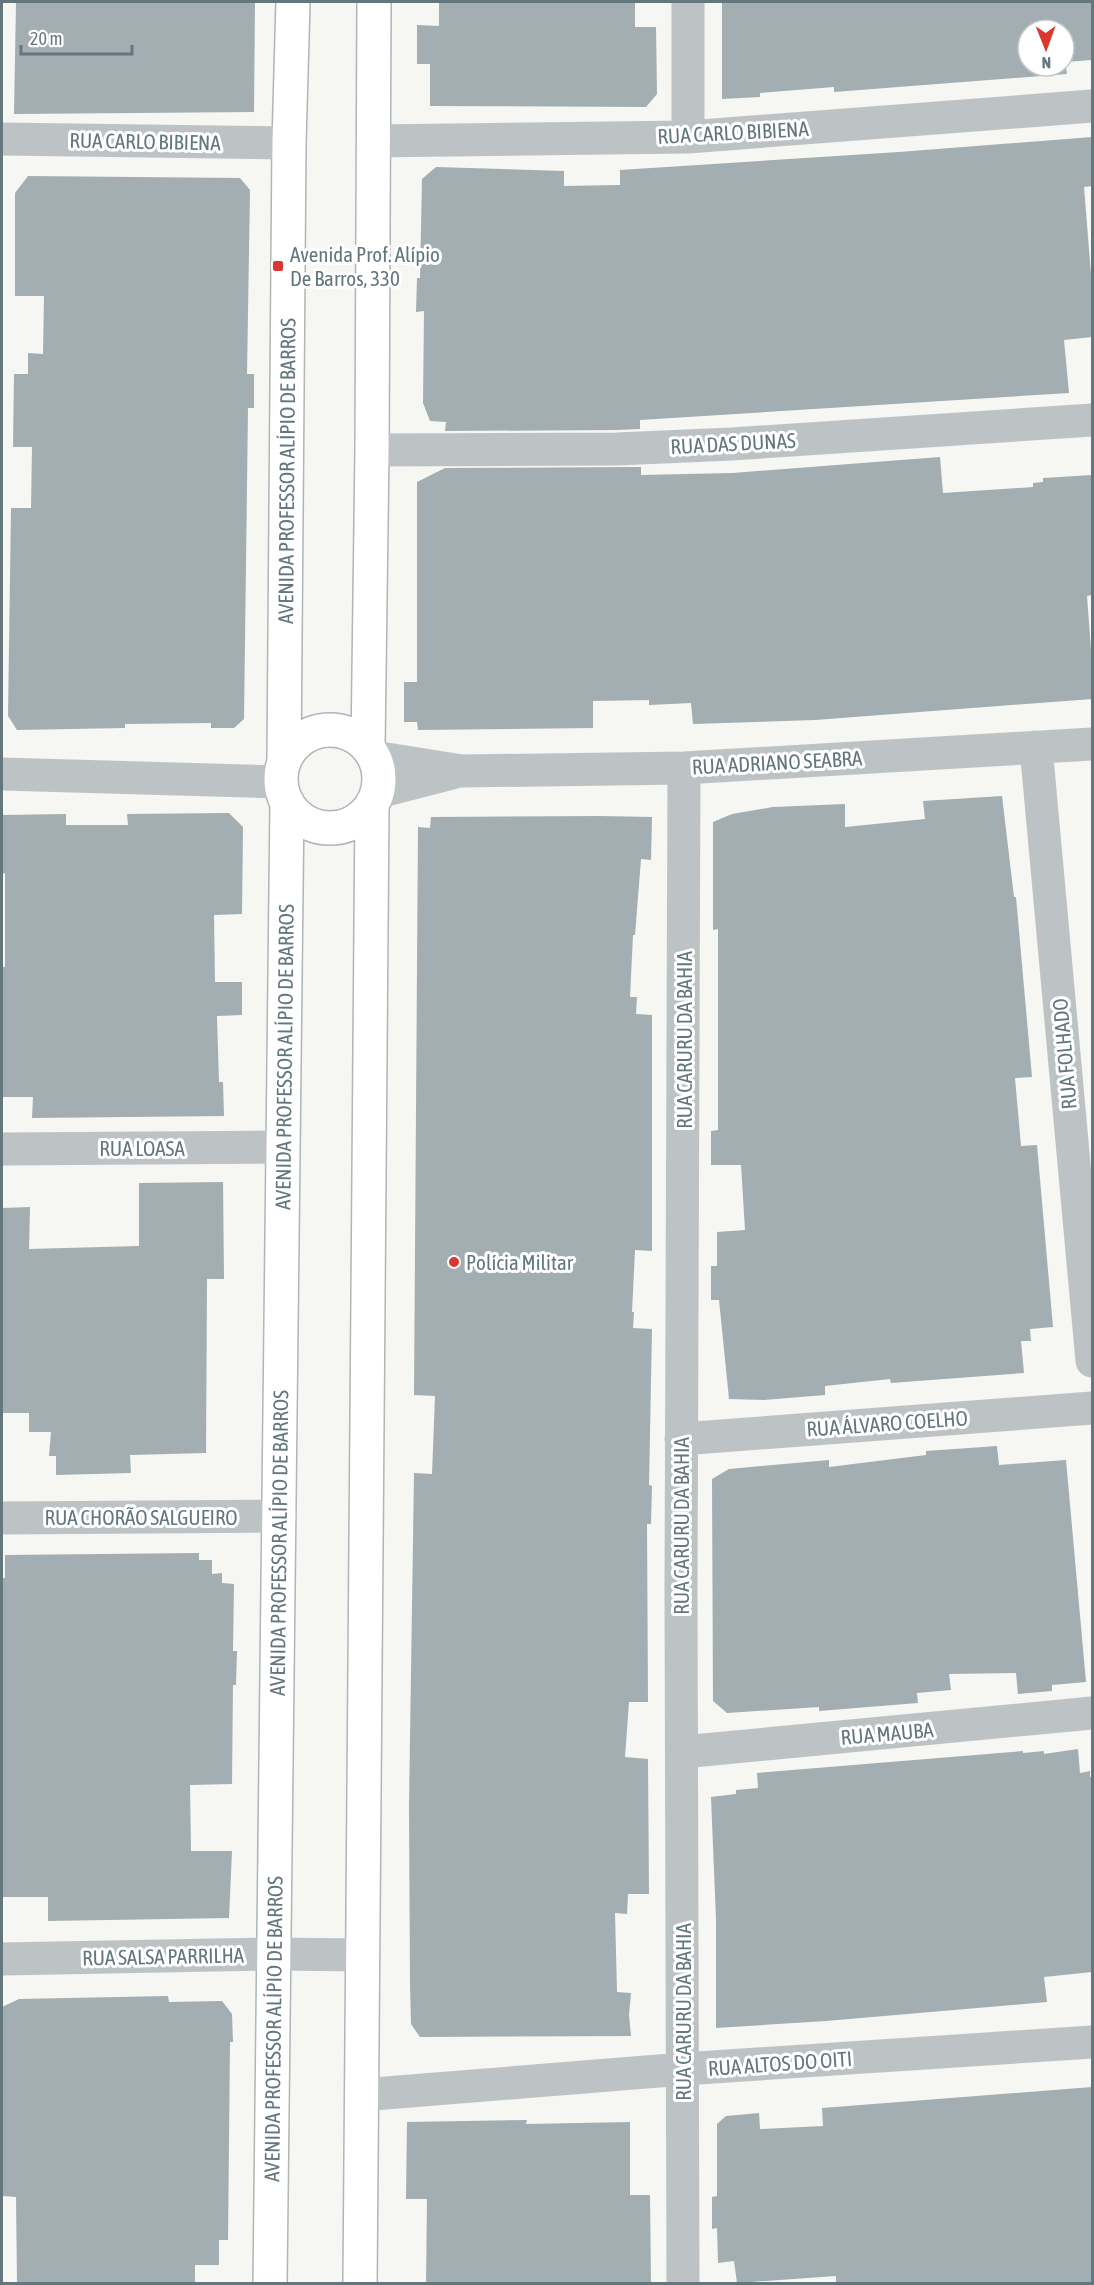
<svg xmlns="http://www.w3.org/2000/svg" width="1094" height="2285" viewBox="0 0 1094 2285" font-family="'Asap Condensed',sans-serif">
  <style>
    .building { fill: #a2aeb1; fill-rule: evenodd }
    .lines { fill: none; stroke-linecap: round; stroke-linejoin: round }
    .secondary-casing { stroke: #aeb6b8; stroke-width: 36 }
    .street { stroke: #bdc3c5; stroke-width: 33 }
    .secondary { stroke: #fff; stroke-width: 33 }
    .poi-dot { fill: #dc372e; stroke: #fff; stroke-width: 2 }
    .labels { text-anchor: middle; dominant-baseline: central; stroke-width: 6; stroke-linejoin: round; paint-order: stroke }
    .street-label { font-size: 21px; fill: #63777d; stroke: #fff }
    .poi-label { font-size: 21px; fill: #63777d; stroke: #fff; text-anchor: start }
  </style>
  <rect width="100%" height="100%" fill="#f6f6f3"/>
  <path class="building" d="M 16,2 L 255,2 L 254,112 L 14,114 Z
    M 439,2 L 635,2 L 635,27 L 656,27 L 657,94 L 646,107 L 430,106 L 430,64 L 417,64 L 417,25 L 439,26 Z
    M 722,2 L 1092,2 L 1092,60 L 1065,62 L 1067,74 L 834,92 L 834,87 L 760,93 L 760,97 L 722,99 ZM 1028,30 L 1064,30 L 1064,66 L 1028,66 Z
    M 1092,137 L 1092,186 L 1084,187 L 1092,287 L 1092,337 L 1064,340 L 1069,393 L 640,420 L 640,429 L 617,430 L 445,431 L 446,422 L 430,421 L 423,403 L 424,311 L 416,312 L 417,278 L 420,278 L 422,179 L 436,167 L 564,171 L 564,186 L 620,185 L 620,170 L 899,152 Z
    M 28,176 L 240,178 L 250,190 L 247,374 L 254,374 L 254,408 L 248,408 L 244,719 L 234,728 L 211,728 L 211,723 L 125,724 L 125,728 L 17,730 L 8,716 L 11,508 L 31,508 L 32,447 L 13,447 L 14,374 L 28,374 L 28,353 L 43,354 L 44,296 L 15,296 L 15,193 Z
    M 940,457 L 943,493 L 1033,487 L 1033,483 L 1043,482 L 1043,478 L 1092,475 L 1092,595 L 1087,596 L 1092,664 L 1092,699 L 815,720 L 693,724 L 691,703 L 649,705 L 649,700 L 593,701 L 593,728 L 418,730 L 417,722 L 404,722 L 404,682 L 417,682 L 417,482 L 445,468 L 641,467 L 641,475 L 733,473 Z
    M 1002,796 L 1014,897 L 1016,897 L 1032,1077 L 1015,1078 L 1021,1146 L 1037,1145 L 1053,1327 L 1030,1329 L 1031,1341 L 1021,1341 L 1024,1373 L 891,1383 L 890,1379 L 825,1386 L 825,1395 L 764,1400 L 729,1399 L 719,1300 L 711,1300 L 711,1266 L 717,1266 L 717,1232 L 745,1230 L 741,1165 L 711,1165 L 711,1131 L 718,1130 L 718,929 L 713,930 L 713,822 L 732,814 L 773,807 L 845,804 L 845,827 L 925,819 L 923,801 Z
    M 229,813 L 243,827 L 242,914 L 214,915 L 215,982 L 242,982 L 242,1015 L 217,1016 L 219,1082 L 223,1082 L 224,1116 L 32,1118 L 33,1097 L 2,1097 L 2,967 L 5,967 L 5,873 L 2,874 L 2,815 L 66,814 L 66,825 L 128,825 L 127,814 Z
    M 600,816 L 652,817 L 651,860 L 641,859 L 635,935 L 633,935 L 630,997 L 637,997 L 636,1014 L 652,1015 L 652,1251 L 635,1250 L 632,1312 L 634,1312 L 633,1328 L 652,1329 L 649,1485 L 652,1486 L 651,1524 L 647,1524 L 648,1702 L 629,1702 L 625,1757 L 648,1759 L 649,1894 L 628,1894 L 627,1914 L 615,1913 L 617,1992 L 631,1993 L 629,2015 L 631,2036 L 420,2037 L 411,2024 L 410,1983 L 409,1807 L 414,1473 L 432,1474 L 435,1396 L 414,1395 L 418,827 L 430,828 L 431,817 Z
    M 223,1182 L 224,1279 L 207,1279 L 206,1453 L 130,1455 L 131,1473 L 56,1475 L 56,1456 L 49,1456 L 51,1432 L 29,1432 L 29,1413 L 2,1413 L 2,1208 L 30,1207 L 29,1249 L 139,1246 L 139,1183 Z
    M 997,1446 L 999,1465 L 1066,1460 L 1086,1682 L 1052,1685 L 1052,1691 L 1018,1694 L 1016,1673 L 949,1674 L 951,1690 L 917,1693 L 918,1703 L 819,1711 L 819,1707 L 727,1713 L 713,1701 L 712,1479 L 729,1469 L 829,1460 L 829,1467 L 926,1455 L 926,1451 Z
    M 199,1553 L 199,1560 L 212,1560 L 212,1574 L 222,1573 L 222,1583 L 234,1584 L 233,1651 L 237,1651 L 236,1685 L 233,1685 L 232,1784 L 190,1785 L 191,1851 L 232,1851 L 229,1918 L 48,1921 L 48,1897 L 2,1897 L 2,1578 L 5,1578 L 5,1555 Z
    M 1078,1749 L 1080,1773 L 1090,1771 L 1090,1777 L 1092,1777 L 1092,1972 L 1044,1977 L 1047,2002 L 826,2021 L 716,2028 L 716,1919 L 711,1797 L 736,1794 L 736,1790 L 758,1788 L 757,1773 L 1023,1751 L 1023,1753 L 1044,1751 L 1044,1754 Z
    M 168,1996 L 169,2002 L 222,2001 L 232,2014 L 233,2042 L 230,2042 L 228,2240 L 219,2240 L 219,2265 L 195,2265 L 195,2283 L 17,2283 L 16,2197 L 2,2196 L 2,2007 L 19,1999 Z
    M 1092,2087 L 1092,2283 L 836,2283 L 836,2276 L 737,2283 L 734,2261 L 718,2263 L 717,2228 L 712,2229 L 712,2197 L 717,2196 L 717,2124 L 726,2116 L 759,2113 L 760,2129 L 823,2126 L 822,2108 Z
    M 527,2120 L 526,2124 L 630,2122 L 630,2195 L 650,2195 L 651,2283 L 426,2283 L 427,2199 L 406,2199 L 407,2122 Z"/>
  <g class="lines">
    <defs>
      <g id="secondary">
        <circle cx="330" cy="779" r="49"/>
        <path d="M 368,747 L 372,450 L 374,2"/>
        <path id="s1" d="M 284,761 L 289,143 L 293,2"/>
        <path id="s2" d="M 270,2284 L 287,802"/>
        <path d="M 360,2284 L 372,805"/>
      </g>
    </defs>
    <use href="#secondary" class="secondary-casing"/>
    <path class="street" d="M 688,137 L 688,2
      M 2,139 L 289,143
      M 373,141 L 688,137 L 1092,106
      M 372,450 L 617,449 L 732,444 L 1092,420
      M 1036,747 L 1092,1361
      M 374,757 L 462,771 L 684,768 L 1092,744
      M 2,774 L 281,782
      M 378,792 L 452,773
      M 2,1149 L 282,1147
      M 681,1439 L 1092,1408
      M 2,1518 L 280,1516
      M 682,1752 L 1092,1713
      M 2,1959 L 273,1954 L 361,1955
      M 361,2095 L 683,2069 L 1092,2042
      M 683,2284 L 681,1590 L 684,768"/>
    <use href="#secondary" class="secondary"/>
  </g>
  <g class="poi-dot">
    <rect x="272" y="260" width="12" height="12" rx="3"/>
    <circle cx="454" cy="1262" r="6"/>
  </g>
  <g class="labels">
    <g class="street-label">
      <text transform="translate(733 132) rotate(-3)">RUA CARLO BIBIENA</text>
      <text transform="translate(145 141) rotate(1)">RUA CARLO BIBIENA</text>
      <text transform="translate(733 443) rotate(-3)">RUA DAS DUNAS</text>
      <text stroke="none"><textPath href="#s1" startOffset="290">AVENIDA PROFESSOR ALÍPIO DE BARROS</textPath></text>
      <text transform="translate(777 762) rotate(-3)">RUA ADRIANO SEABRA</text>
      <text transform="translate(684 1040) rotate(-90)">RUA CARURU DA BAHIA</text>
      <text transform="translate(1064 1054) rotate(-95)">RUA FOLHADO</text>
      <text stroke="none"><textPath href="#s2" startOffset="1227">AVENIDA PROFESSOR ALÍPIO DE BARROS</textPath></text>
      <text x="142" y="1148">RUA LOASA</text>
      <text transform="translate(887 1423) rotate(-4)">RUA ÁLVARO COELHO</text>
      <text x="141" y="1517">RUA CHORÃO SALGUEIRO</text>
      <text transform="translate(681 1526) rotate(-90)">RUA CARURU DA BAHIA</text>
      <text stroke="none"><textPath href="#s2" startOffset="741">AVENIDA PROFESSOR ALÍPIO DE BARROS</textPath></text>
      <text transform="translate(887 1733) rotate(-5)">RUA MAUBA</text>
      <text transform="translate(163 1956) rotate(-1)">RUA SALSA PARRILHA</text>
      <text transform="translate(683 2012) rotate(-90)">RUA CARURU DA BAHIA</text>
      <text stroke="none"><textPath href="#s2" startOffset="255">AVENIDA PROFESSOR ALÍPIO DE BARROS</textPath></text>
      <text transform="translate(780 2063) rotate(-4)">RUA ALTOS DO OITI</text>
    </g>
    <g class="poi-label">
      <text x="290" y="254">Avenida Prof. Alípio<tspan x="290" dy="24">De Barros, 330</tspan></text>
      <text x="466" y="1262">Polícia Militar</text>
    </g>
  </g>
  <rect width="1094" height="2285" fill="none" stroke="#63777d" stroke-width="6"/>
  <g transform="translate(1046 48) rotate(179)"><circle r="28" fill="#ffffff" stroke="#c1c9cb" stroke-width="1.5"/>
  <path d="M0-4.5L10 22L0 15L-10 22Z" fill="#dc372e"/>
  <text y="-9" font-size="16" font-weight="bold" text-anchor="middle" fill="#63777d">N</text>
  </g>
  <path d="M21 45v9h111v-9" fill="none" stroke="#63777d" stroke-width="3"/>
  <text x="30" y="45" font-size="18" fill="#63777d" stroke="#ffffff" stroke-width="4.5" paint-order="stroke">20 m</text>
</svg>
